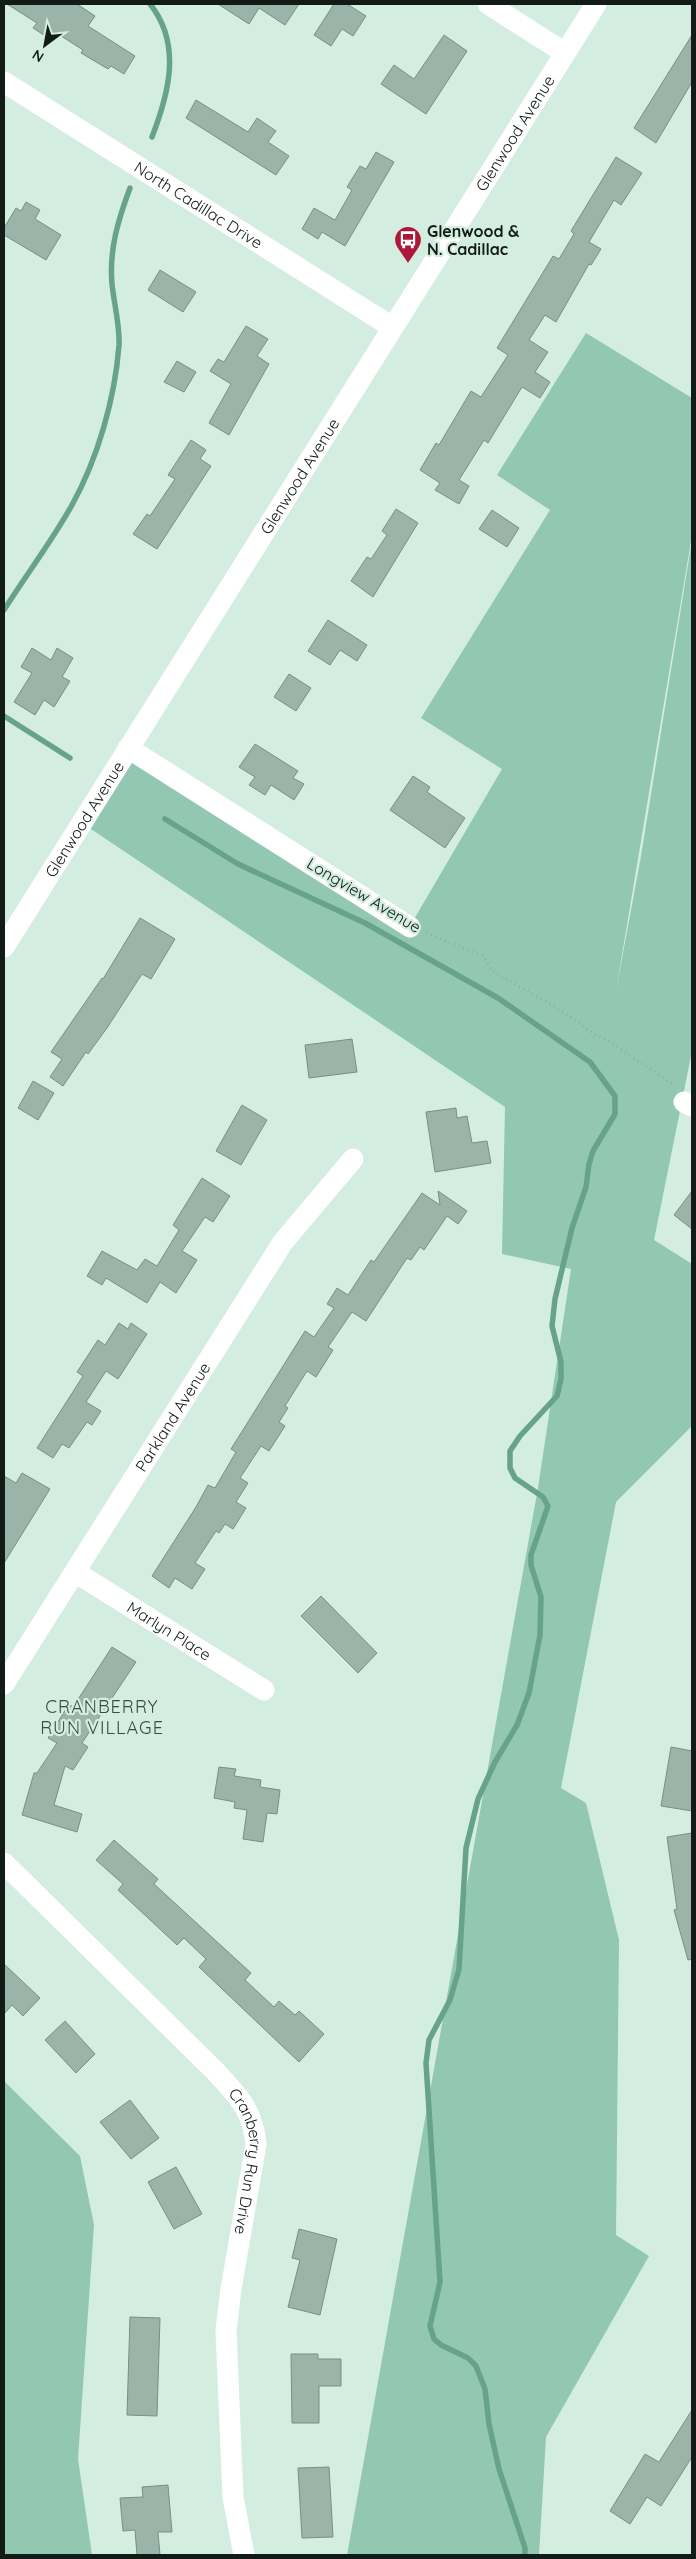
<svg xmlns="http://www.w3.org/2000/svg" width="696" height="2559" viewBox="0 0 696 2559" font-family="Quicksand,sans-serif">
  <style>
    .green { fill: #92c7b1 }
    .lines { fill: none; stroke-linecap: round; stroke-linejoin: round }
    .stream { stroke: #66a38a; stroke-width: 5.5 }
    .building { fill: #9bb4a9; stroke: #778f84 }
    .path { stroke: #98aca3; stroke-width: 3; stroke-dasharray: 1 4; stroke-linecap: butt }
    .minor { stroke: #fff; stroke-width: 21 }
    .labels { text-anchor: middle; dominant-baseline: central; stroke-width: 4.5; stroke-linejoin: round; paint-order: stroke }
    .street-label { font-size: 16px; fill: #121b17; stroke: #d3ede1 }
    .poi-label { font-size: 16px; font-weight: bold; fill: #121b17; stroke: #d3ede1; text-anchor: start }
    .neighbourhood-label { font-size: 18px; letter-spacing: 1px; fill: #384e45; stroke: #d3ede1 }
  </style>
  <rect width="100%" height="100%" fill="#d3ede1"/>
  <path class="green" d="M 586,333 L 692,398 L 692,535 L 616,991 L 641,856 L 692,540 L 692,1051 L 654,1240 L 692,1264 L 692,1426 L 616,1502 L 561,1788 L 586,1803 L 619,1940 L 616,2235 L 649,2256 L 546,2437 L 539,2555 L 347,2555 L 538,1488 L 571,1269 L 502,1254 L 505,1107 L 82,823 L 128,748 L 410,926 L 502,769 L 421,718 L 550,510 L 497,475 Z
    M 4,2081 L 80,2156 L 94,2225 L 78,2459 L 92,2555 L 4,2555 Z"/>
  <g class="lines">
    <path class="stream" d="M 150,4 C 182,44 169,93 152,137
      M 4,610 C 26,575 52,541 72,505 C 98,458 115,398 119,345 C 120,325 114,304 112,284 C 109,250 118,220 130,188
      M 4,716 L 70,758
      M 165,819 L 238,864 L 365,923 L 498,998 L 590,1062 L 615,1096 L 615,1114 L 593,1151 L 589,1164 L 586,1187 L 572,1228 L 555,1299 L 552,1326 L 561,1362 L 561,1379 L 557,1396 L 520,1436 L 510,1451 L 510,1468 L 515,1478 L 543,1497 L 548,1506 L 531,1555 L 531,1565 L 541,1597 L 540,1635 L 529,1693 L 517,1725 L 495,1762 L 478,1799 L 466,1848 L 459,1969 L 450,2000 L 429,2040 L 426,2063 L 440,2282 L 430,2326 L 434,2339 L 441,2345 L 468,2358 L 476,2366 L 485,2389 L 489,2424 L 499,2469 L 525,2548 L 525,2555"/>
  </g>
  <path class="building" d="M 7,4 L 77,4 L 95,16 L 88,26 L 135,56 L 124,74 L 111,66 L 108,69 L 81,53 L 83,50 L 55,32 L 50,39 L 33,28 L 37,23 Z
    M 218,4 L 299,4 L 285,25 L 259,8 L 249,24 Z
    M 334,4 L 347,4 L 366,16 L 353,36 L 342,29 L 331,46 L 314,35 Z
    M 444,35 L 467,51 L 426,114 L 381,84 L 394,65 L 414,79 Z
    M 692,35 L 692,82 L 656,143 L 634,128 Z
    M 196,100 L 248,132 L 257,118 L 276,131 L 268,142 L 289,156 L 276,175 L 186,118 Z
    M 376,152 L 394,162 L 345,246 L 322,232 L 318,239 L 302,229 L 314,208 L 335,220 L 352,190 L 347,187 L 360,166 L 366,169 Z
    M 616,157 L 642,173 L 621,205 L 614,200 L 589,242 L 601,249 L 591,265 L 589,264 L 556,322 L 545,315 L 529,340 L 548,352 L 535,372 L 550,382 L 540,398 L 522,387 L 488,443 L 484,440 L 459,480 L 469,486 L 459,504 L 435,490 L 440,483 L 420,470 L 436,443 L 439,445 L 471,391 L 481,397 L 508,355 L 497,348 L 553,256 L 559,259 L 574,234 L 571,231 Z
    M 26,202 L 40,210 L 35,219 L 61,235 L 46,260 L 4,235 L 4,228 L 16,208 L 21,211 Z
    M 160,270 L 196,292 L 183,312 L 148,290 Z
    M 246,326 L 268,339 L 257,356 L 269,364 L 229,435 L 209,423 L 231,384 L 210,371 L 218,359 L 224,362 Z
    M 177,361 L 196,372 L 184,392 L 164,382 Z
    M 191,440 L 206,450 L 200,459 L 211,466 L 157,549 L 133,534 L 147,514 L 150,516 L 175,479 L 168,475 Z
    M 396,509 L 418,523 L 373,597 L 351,581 L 367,557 L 371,559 L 387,535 L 382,531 Z
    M 492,510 L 519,528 L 507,547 L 479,529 Z
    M 328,620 L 367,645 L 357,661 L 340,650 L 330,665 L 308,651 Z
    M 32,648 L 51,660 L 57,648 L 73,658 L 62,677 L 70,681 L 54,707 L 44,700 L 35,715 L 14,702 L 32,673 L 21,667 Z
    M 289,674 L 311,688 L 296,711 L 274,697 Z
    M 255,744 L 298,771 L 293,778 L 304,784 L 294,800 L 271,785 L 265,795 L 249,785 L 255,777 L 239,767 Z
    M 413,776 L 430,787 L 427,792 L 465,818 L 445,848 L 390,810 Z
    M 140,918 L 175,939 L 151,979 L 142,974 L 107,1028 L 88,1054 L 86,1052 L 63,1086 L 50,1077 L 62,1059 L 51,1052 L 102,978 L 103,979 Z
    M 352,1039 L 357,1072 L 309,1078 L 305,1045 Z
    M 33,1081 L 54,1093 L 38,1120 L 18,1108 Z
    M 242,1105 L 267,1120 L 241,1165 L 216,1151 Z
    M 456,1108 L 457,1118 L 467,1116 L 472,1143 L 487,1141 L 491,1163 L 435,1172 L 426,1112 Z
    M 202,1178 L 230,1196 L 213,1222 L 205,1217 L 182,1251 L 197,1260 L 176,1293 L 160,1282 L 147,1303 L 106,1278 L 102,1285 L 87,1276 L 102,1251 L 137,1270 L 145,1259 L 157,1266 L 179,1230 L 173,1225 Z
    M 438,1191 L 467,1211 L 458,1224 L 447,1216 L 424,1250 L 420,1247 L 411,1260 L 407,1258 L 366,1321 L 352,1312 L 328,1347 L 333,1350 L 316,1377 L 307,1371 L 285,1406 L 288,1408 L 279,1422 L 285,1426 L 269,1451 L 261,1446 L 240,1478 L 248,1483 L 236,1502 L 246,1508 L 233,1529 L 225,1524 L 219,1533 L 216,1531 L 195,1563 L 205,1569 L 192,1589 L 175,1578 L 169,1588 L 152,1576 L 196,1507 L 208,1485 L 215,1488 L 236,1452 L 231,1449 L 305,1331 L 314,1337 L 334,1308 L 327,1304 L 337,1288 L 348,1295 L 371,1260 L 374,1262 L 422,1193 L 440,1205 Z
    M 692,1191 L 692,1229 L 674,1215 Z
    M 119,1323 L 128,1329 L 131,1323 L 147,1334 L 118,1379 L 106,1371 L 86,1402 L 101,1411 L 92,1425 L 87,1422 L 69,1448 L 62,1444 L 53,1458 L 37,1448 L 83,1376 L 77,1372 L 98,1340 L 105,1345 Z
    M 22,1473 L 50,1489 L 4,1563 L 4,1476 L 16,1483 Z
    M 321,1596 L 377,1653 L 358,1673 L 301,1616 Z
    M 112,1647 L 136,1662 L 82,1743 L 88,1747 L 73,1770 L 65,1766 L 54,1805 L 82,1814 L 77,1832 L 22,1815 L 34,1773 L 37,1773 L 57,1743 L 48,1738 L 69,1704 L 73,1707 Z
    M 671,1747 L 692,1751 L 692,1811 L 661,1806 Z
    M 219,1767 L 236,1769 L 234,1776 L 261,1780 L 260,1787 L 280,1790 L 277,1814 L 267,1813 L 263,1842 L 243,1839 L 247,1810 L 234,1808 L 235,1802 L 214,1798 Z
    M 692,1833 L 692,1959 L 688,1960 L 674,1910 L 677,1909 L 667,1837 Z
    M 114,1840 L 158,1879 L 154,1884 L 251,1973 L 245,1980 L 274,2007 L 279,2001 L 295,2015 L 299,2011 L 324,2034 L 299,2062 L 199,1967 L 206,1959 L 184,1938 L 177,1945 L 118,1890 L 123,1884 L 96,1860 Z
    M 4,1964 L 40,1998 L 23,2016 L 12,2005 L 4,2014 Z
    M 65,2021 L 95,2054 L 76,2073 L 45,2040 Z
    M 130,2100 L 159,2138 L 131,2159 L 100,2122 Z
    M 176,2167 L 202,2214 L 174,2229 L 148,2182 Z
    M 299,2229 L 337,2239 L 320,2315 L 288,2307 L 300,2260 L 292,2258 Z
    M 130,2317 L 160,2318 L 157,2416 L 127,2415 Z
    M 291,2354 L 318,2354 L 318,2359 L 341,2359 L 341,2386 L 319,2386 L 319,2423 L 292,2423 Z
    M 692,2410 L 692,2457 L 661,2506 L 647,2497 L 630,2524 L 610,2511 L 645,2454 L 659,2462 Z
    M 329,2467 L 333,2537 L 302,2538 L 298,2468 Z
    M 168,2485 L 172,2532 L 158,2532 L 160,2555 L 137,2555 L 135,2530 L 123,2531 L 120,2498 L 143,2497 L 142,2487 Z"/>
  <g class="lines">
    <path class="path" d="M 426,933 L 483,956 L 492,971 L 557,1008 L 594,1034 L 607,1040 L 674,1085"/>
    <g class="minor">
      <path d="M 488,4 L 565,53"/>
      <path id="s1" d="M 4,82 L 392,327"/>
      <path d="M 128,748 L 410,927"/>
      <path id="s2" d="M 4,947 L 596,4"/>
      <path d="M 684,1102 L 692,1106"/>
      <path id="s3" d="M 75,1572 L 264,1690"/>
      <path id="s4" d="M 4,1684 L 283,1242 L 353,1159"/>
      <path id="s5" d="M 4,1863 L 216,2072 C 238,2096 253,2110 256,2144 L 231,2289 L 226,2331 L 233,2497 L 244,2555"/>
    </g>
  </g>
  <defs>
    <symbol id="bus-pin" viewBox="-11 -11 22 30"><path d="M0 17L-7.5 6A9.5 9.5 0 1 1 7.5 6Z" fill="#ad1839" stroke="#d3ede1"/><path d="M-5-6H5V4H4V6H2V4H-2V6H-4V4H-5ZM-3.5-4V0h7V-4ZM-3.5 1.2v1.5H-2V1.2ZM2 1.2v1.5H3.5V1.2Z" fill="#fff"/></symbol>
  </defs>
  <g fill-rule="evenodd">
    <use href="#bus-pin" x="392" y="224" width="32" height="43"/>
  </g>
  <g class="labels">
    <g class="street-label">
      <text stroke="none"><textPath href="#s2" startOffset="961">Glenwood Avenue</textPath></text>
      <text stroke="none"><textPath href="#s1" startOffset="230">North Cadillac Drive</textPath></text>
      <text stroke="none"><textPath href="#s2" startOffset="556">Glenwood Avenue</textPath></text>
      <text stroke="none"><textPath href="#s2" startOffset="151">Glenwood Avenue</textPath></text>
      <text transform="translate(364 895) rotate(31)">Longview Avenue</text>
      <text stroke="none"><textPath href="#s4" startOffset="316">Parkland Avenue</textPath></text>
      <text stroke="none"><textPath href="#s3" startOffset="111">Marlyn Place</textPath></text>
      <text stroke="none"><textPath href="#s5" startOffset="398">Cranberry Run Drive</textPath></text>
    </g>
    <g class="poi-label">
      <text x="427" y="231">Glenwood &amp;<tspan x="427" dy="18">N. Cadillac</tspan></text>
    </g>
    <g class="neighbourhood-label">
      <text x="102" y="1706">CRANBERRY<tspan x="102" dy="21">RUN VILLAGE</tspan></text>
    </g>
  </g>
  <rect width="696" height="2559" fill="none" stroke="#121b17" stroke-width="10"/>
  <g transform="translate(45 45) rotate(212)" stroke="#d3ede1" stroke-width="4" paint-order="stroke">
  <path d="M0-4L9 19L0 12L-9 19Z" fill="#121b17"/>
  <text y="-8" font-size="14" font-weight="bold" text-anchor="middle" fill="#121b17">N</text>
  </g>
</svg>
